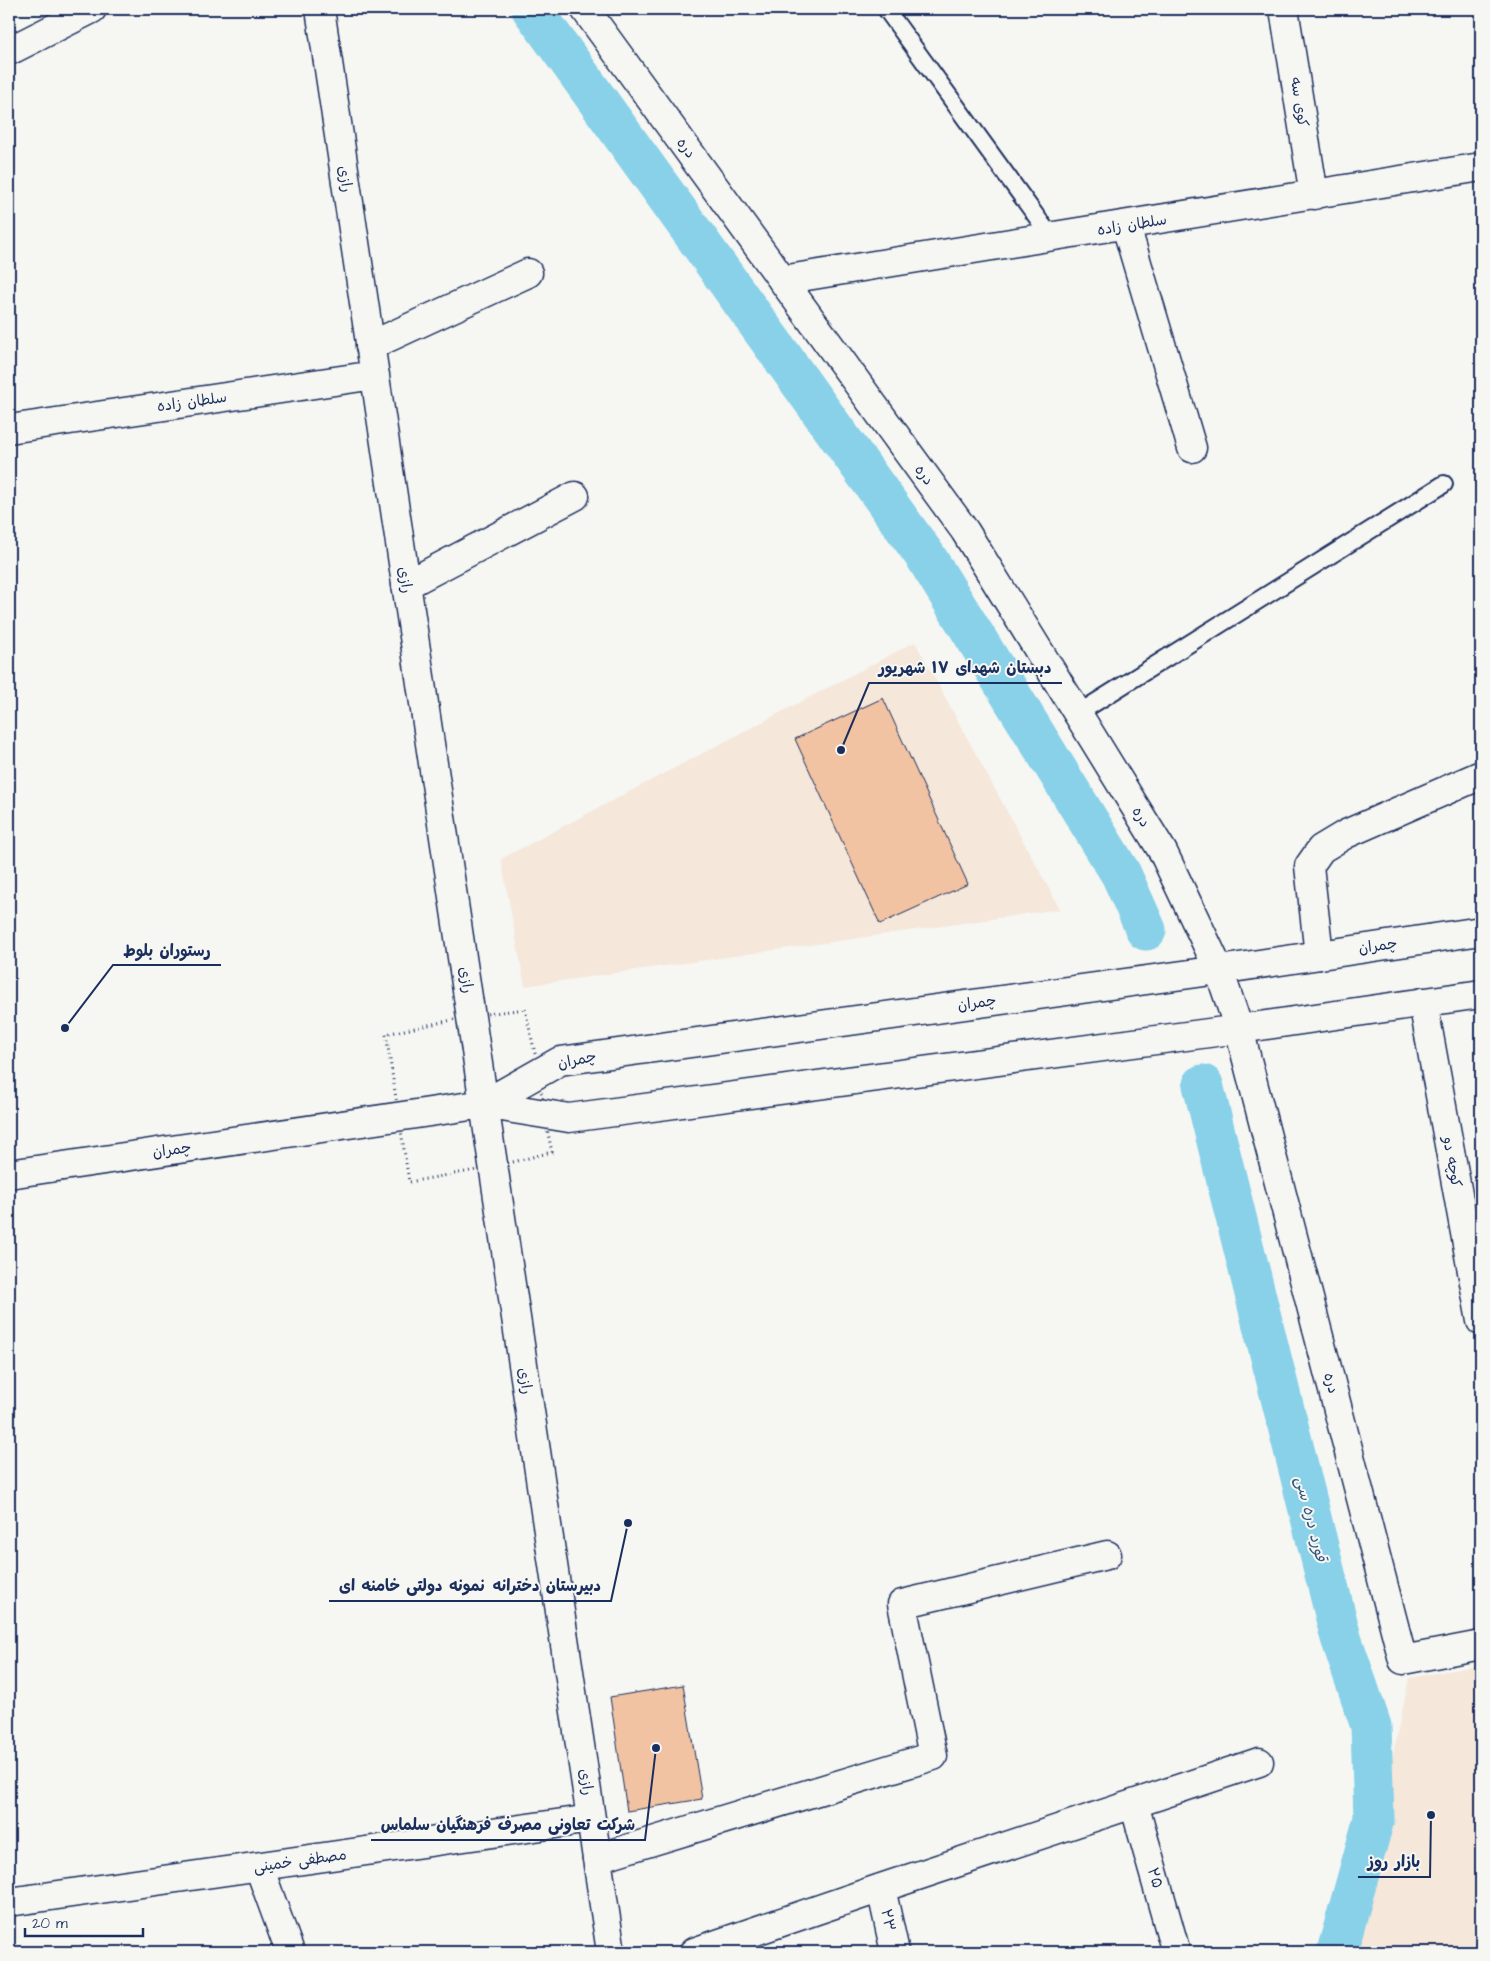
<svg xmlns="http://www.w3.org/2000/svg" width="1490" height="1961" viewBox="0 0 1490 1961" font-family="'Architects Daughter','Playpen Sans Arabic',sans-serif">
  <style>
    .built { fill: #f5e7da }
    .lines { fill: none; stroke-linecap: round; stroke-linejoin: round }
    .canal { stroke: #88d1e9; stroke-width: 41 }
    .building { fill: #f2c3a2; stroke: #1b2f5e }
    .service-casing { stroke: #1b2f5e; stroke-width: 20 }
    .minor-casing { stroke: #1b2f5e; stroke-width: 31 }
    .tertiary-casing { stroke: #1b2f5e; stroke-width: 31 }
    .path { stroke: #1b2f5e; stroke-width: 3; stroke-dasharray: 1 4; stroke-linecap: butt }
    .service { stroke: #f6f6f2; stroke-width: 16 }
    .minor { stroke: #f6f6f2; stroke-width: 28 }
    .tertiary { stroke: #f6f6f2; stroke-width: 28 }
    .labels { text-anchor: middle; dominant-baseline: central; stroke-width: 4; stroke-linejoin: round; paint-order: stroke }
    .street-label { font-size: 15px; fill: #1b2f5e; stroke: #f6f6f2 }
    .water-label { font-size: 16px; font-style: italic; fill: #365881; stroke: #f6f6f2 }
    .leader { fill: none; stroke: #1b2f5e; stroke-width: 2 }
    .callout-dot { fill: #1b2f5e; stroke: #f6f6f2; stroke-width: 2 }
    .callout-label { font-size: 16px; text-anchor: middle; font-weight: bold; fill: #1b2f5e; stroke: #f6f6f2; stroke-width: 4; stroke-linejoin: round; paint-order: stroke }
  </style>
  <rect width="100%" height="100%" fill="#f6f6f2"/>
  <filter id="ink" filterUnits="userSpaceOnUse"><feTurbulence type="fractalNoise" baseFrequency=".02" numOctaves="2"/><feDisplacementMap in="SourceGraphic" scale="10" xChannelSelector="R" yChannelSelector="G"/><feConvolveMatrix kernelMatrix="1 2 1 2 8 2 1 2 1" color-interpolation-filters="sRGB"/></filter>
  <g filter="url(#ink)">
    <path class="built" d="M 915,642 L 1060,909 L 525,986 L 501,859 Z
      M 1481,1665 L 1481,1952 L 1352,1952 L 1409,1678 Z"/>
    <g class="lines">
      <path class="canal" d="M 532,9 L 926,557 L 1121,874 L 1146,930
        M 1203,1085 L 1341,1638 L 1371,1726 L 1374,1819 L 1337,1952"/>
    </g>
    <path class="building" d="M 883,698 L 968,884 L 880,924 L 795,739 Z
      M 683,1685 L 702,1799 L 627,1811 L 610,1697 Z"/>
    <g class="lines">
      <defs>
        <path id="service" d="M 886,9 L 1052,238
          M 1077,714 L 1444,484"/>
        <path id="minor" d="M 585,9 L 965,531 L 1163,852 L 1219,970
          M 1284,9 L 1314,195
          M 9,51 L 92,9
          M 1126,226 L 1192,448
          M 782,280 L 1481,167
          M 370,346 L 528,273
          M 406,585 L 575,496
          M 1319,955 L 1309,866 L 1321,849 L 1346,834 L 1481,775
          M 1423,1002 L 1481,1321
          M 1239,1029 L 1403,1660 L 1481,1645
          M 1134,1804 L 1176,1952
          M 597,1858 L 933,1756 L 902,1604 L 1107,1555
          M 259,1867 L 290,1952
          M 881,1888 L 895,1952
          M 694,1952 L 881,1888 L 1259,1762"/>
        <path id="tertiary" d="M 320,9 L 611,1952
          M 9,429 L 375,375
          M 1219,970 L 1239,1029
          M 484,1104 L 560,1061 L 1219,970 L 1481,931
          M 9,1174 L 484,1104 L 569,1118 L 1239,1029 L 1481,994
          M 9,1902 L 591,1819"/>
      </defs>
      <use href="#service" class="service-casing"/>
      <use href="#minor" class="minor-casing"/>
      <use href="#tertiary" class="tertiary-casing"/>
      <path class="path" d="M 525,1009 L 539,1071 L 544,1115 L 552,1152 L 493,1167 L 409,1182 L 386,1034 L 471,1016 Z"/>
      <use href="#service" class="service"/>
      <use href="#minor" class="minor"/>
      <use href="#tertiary" class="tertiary"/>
    </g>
  </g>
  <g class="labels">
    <g class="street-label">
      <text transform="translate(1299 102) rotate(81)">کوی سه</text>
      <text transform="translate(686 148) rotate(54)">دره</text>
      <text transform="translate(345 179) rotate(81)">رازی</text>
      <text transform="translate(1132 225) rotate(-9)">سلطان زاده</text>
      <text transform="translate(192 402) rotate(-8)">سلطان زاده</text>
      <text transform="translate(924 475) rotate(54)">دره</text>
      <text transform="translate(405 580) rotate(81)">رازی</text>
      <text transform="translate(1141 817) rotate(58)">دره</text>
      <text transform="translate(1378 946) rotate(-8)">چمران</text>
      <text transform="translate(466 980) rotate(81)">رازی</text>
      <text transform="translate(977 1003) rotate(-8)">چمران</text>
      <text transform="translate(577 1060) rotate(-12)">چمران</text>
      <text transform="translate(172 1150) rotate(-8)">چمران</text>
      <text transform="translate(1452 1162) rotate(80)">کوچه دو</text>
      <text transform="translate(525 1381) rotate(81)">رازی</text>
      <text transform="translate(1331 1383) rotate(75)">دره</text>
      <text transform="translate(586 1782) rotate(81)">رازی</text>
      <text transform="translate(300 1861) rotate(-8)">مصطفی خمینی</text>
      <text transform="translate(1155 1878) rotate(74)">۲۵</text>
      <text transform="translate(888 1920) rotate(78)">۲۳</text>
    </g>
    <g class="water-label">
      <text transform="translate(1311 1519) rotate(76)">قورد دره سی</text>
    </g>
  </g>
  <path class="leader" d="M841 750L869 683H1062M65 1028L113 965H221M628 1523L611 1601H329M656 1748L645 1840H371M1431 1815L1430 1877H1358"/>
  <g class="callout-dot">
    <circle cx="841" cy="750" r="5"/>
    <circle cx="65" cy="1028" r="5"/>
    <circle cx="628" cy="1523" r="5"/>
    <circle cx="656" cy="1748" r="5"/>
    <circle cx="1431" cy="1815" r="5"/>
  </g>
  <g class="callout-label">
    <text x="965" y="673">دبستان شهدای ۱۷ شهریور</text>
    <text x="167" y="956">رستوران بلوط</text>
    <text x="470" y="1591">دبیرستان دخترانه نمونه دولتی خامنه ای</text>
    <text x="508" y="1830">شرکت تعاونی مصرف فرهنگیان سلماس</text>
    <text x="1394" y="1867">بازار روز</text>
  </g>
  <rect width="1490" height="1961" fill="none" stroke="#f6f6f2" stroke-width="30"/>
  <rect x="15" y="15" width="1460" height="1931" fill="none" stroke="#1b2f5e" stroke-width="2" filter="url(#ink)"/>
  <path d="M25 1928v8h118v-8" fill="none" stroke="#1b2f5e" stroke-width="2.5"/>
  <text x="32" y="1928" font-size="15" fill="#1b2f5e" stroke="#f6f6f2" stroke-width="4" paint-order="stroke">20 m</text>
</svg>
